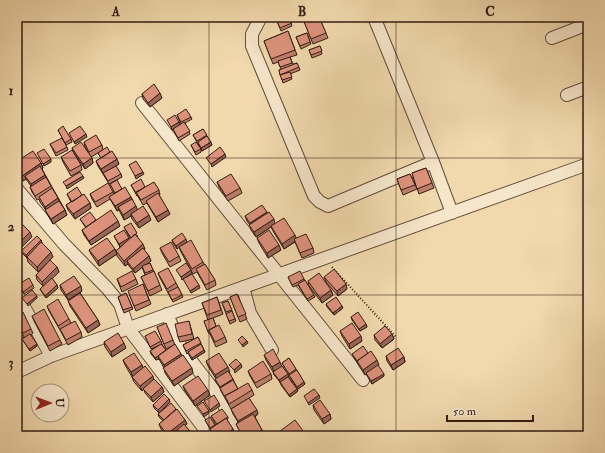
<svg xmlns="http://www.w3.org/2000/svg" width="605" height="453" viewBox="0 0 605 453" font-family="'IM FELL Double Pica',serif">
  <style>
    .lines { fill: none; stroke-linecap: round; stroke-linejoin: round }
    .minor-casing { stroke: #624c3a; stroke-width: 14 }
    .path { stroke: #321d13; stroke-width: 2; stroke-dasharray: 1 2; stroke-linecap: butt }
    .minor { stroke: #f6e6ca; stroke-width: 12 }
    .wall { fill: #be7e6b; stroke: #321d13 }
    .shaded-wall { fill: #9b6657; stroke: #321d13 }
    .building { fill: #dd927c; stroke: #321d13 }
    .grid { fill: none; stroke: #321d13; stroke-width: 1; stroke-opacity: 0.55 }
    .neatline { fill: none; stroke: #321d13; stroke-width: 1.5 }
    .grid-label { font-size: 13px; text-anchor: middle; font-weight: bold; fill: #321d13 }
  </style>
  <rect width="100%" height="100%" fill="#f1d9ad"/>
  <filter id="stains"><feTurbulence type="fractalNoise" baseFrequency=".005" numOctaves="4"/><feColorMatrix values="0 0 0 0 .2 0 0 0 0 .09 0 0 0 0 .02 0 0 0 .5 -.17"/></filter>
  <radialGradient id="worn" r=".72"><stop offset=".6" stop-color="#630" stop-opacity="0"/><stop offset="1" stop-color="#630" stop-opacity=".3"/></radialGradient>
  <g class="lines">
    <defs>
      <path id="minor" d="M 261,17 L 252,34 L 252,46 L 314,196 L 320,202 L 328,206 L 433,162
        M 374,17 L 433,162 L 452,213
        M 552,38 L 588,24
        M 567,95 L 588,87
        M 142,103 L 363,380
        M 17,189 L 64,244 L 107,288 L 120,304 L 128,328 L 210,436
        M 243,287 L 250,313 L 272,350
        M 17,294 L 51,356
        M 167,314 L 182,349 L 220,398 L 234,424 L 237,436
        M 17,372 L 51,356 L 588,164"/>
    </defs>
    <use href="#minor" class="minor-casing"/>
    <path class="path" d="M 332,267 L 396,337"/>
    <use href="#minor" class="minor"/>
  </g>
  <path class="wall" d="M 289,17 L 292,26 L 281,31 L 276,19 Z
    M 319,17 L 328,38 L 313,44 L 303,19 Z
    M 288,31 L 297,55 L 290,57 L 293,64 L 297,63 L 300,70 L 290,74 L 292,79 L 283,83 L 279,70 L 281,69 L 278,62 L 273,64 L 264,41 Z
    M 307,33 L 311,44 L 301,49 L 296,37 Z
    M 320,46 L 322,54 L 312,58 L 309,50 Z
    M 142,94 L 162,98 L 150,107 L 143,99 Z
    M 177,115 L 191,117 L 192,119 L 185,123 L 190,134 L 179,141 L 173,129 L 181,124 Z
    M 203,129 L 212,145 L 202,151 L 193,135 Z
    M 58,130 L 71,139 L 72,142 L 66,145 Z
    M 84,142 L 102,145 L 103,150 L 91,157 L 85,147 Z
    M 50,144 L 67,147 L 68,150 L 56,156 Z
    M 191,145 L 201,149 L 201,152 L 196,155 Z
    M 72,148 L 92,158 L 93,163 L 85,169 L 74,153 Z
    M 17,150 L 20,157 L 17,159 Z
    M 110,152 L 119,164 L 111,168 L 121,174 L 122,177 L 109,184 L 103,174 L 98,166 L 96,161 L 101,158 L 98,153 Z
    M 61,157 L 81,165 L 82,170 L 71,176 L 63,162 Z
    M 17,161 L 41,163 L 43,168 L 42,169 L 65,210 L 67,215 L 53,224 L 47,214 L 45,209 L 40,202 L 39,199 L 37,200 L 32,192 L 30,187 L 31,186 L 26,179 L 23,181 L 17,171 Z
    M 426,168 L 434,188 L 419,194 L 412,173 Z
    M 410,174 L 417,189 L 403,195 L 397,179 Z
    M 217,182 L 240,188 L 242,193 L 228,201 L 219,187 Z
    M 110,184 L 122,189 L 131,197 L 137,210 L 151,220 L 139,228 L 132,219 L 131,216 L 124,220 L 119,210 L 117,211 L 110,199 L 97,207 L 92,199 L 90,194 L 113,192 L 114,194 L 115,193 Z
    M 131,185 L 145,187 L 159,190 L 160,195 L 159,195 L 170,214 L 158,222 L 148,205 L 147,203 L 143,205 L 137,195 L 137,196 Z
    M 67,194 L 82,195 L 90,203 L 91,208 L 75,219 L 68,210 L 66,205 L 71,202 Z
    M 267,212 L 275,224 L 296,238 L 313,248 L 314,253 L 302,258 L 295,242 L 284,249 L 273,231 L 271,227 L 256,237 L 251,230 L 250,225 L 247,221 L 245,216 Z
    M 80,219 L 96,221 L 120,226 L 91,245 L 84,235 L 82,230 L 86,228 Z
    M 124,227 L 138,236 L 137,237 L 145,249 L 144,250 L 149,256 L 151,261 L 145,265 L 150,263 L 162,290 L 150,296 L 141,277 L 145,275 L 142,267 L 135,273 L 129,266 L 128,264 L 125,266 L 117,256 L 116,251 L 120,247 L 114,236 L 130,239 L 130,238 Z
    M 257,238 L 281,250 L 268,258 L 259,243 Z
    M 41,240 L 42,243 L 53,257 L 38,272 L 28,262 L 27,258 L 22,253 L 21,251 Z
    M 172,240 L 187,242 L 183,245 L 203,262 L 204,264 L 215,280 L 216,285 L 207,290 L 197,272 L 193,274 L 181,252 L 179,247 L 177,249 L 173,243 Z
    M 160,248 L 179,256 L 181,261 L 170,267 L 162,253 Z
    M 115,249 L 117,254 L 99,266 L 91,254 L 89,250 Z
    M 57,267 L 59,272 L 52,279 L 57,285 L 58,288 L 46,298 L 41,291 L 40,289 L 43,286 L 37,280 L 36,275 Z
    M 158,273 L 176,283 L 183,297 L 173,302 L 160,278 Z
    M 288,277 L 304,279 L 315,297 L 308,301 L 298,285 L 293,287 Z
    M 324,277 L 347,289 L 338,296 L 326,282 Z
    M 117,279 L 136,279 L 138,284 L 122,292 Z
    M 308,281 L 331,290 L 333,295 L 322,303 L 309,286 Z
    M 19,284 L 33,285 L 34,288 L 24,294 Z
    M 143,284 L 151,304 L 136,311 L 130,296 Z
    M 60,285 L 82,291 L 80,293 L 98,320 L 100,325 L 88,333 L 70,306 L 68,300 L 61,290 Z
    M 126,293 L 133,309 L 124,313 L 118,297 Z
    M 237,294 L 247,319 L 240,322 L 230,297 Z
    M 217,297 L 223,314 L 213,318 L 216,326 L 225,337 L 227,342 L 216,347 L 210,334 L 209,334 L 204,321 L 208,320 L 202,303 Z
    M 228,301 L 236,321 L 230,324 L 222,303 Z
    M 326,304 L 343,308 L 334,315 L 327,307 Z
    M 47,306 L 69,319 L 71,323 L 81,332 L 82,337 L 68,345 L 60,330 L 49,311 Z
    M 17,314 L 31,329 L 33,333 L 31,335 L 37,346 L 30,351 L 22,339 L 24,337 L 17,323 Z
    M 32,316 L 60,340 L 62,344 L 50,351 L 34,321 Z
    M 351,317 L 366,324 L 367,327 L 360,331 L 352,320 Z
    M 189,321 L 194,339 L 180,342 L 178,337 Z
    M 157,327 L 173,340 L 175,345 L 193,373 L 174,386 L 165,373 L 164,368 L 159,359 L 156,360 L 151,354 L 150,351 L 158,346 L 151,349 L 145,336 L 161,341 L 162,344 L 166,351 L 174,345 L 166,349 Z
    M 340,331 L 362,341 L 350,349 L 342,336 Z
    M 392,334 L 394,339 L 382,348 L 375,340 L 374,335 Z
    M 198,337 L 205,352 L 192,360 L 188,353 L 187,354 L 183,345 Z
    M 104,342 L 126,348 L 112,357 L 105,347 Z
    M 17,353 L 21,362 L 17,363 Z
    M 368,353 L 379,365 L 376,367 L 384,376 L 372,384 L 366,374 L 365,375 L 359,366 L 352,354 Z
    M 264,355 L 282,366 L 289,376 L 288,377 L 298,391 L 290,397 L 281,385 L 280,382 L 274,375 L 273,372 L 266,360 Z
    M 386,356 L 404,357 L 405,362 L 393,370 L 387,361 Z
    M 289,358 L 304,382 L 305,384 L 298,389 L 290,378 L 290,375 L 283,365 L 282,363 Z
    M 123,360 L 142,365 L 143,368 L 162,387 L 164,392 L 153,402 L 145,393 L 144,389 L 142,391 L 134,382 L 132,377 L 125,365 Z
    M 206,361 L 230,372 L 229,372 L 238,389 L 252,390 L 254,395 L 249,398 L 258,414 L 255,417 L 262,430 L 264,435 L 262,436 L 242,436 L 236,424 L 238,422 L 233,414 L 231,409 L 246,400 L 231,409 L 221,391 L 220,388 L 216,382 L 215,379 L 216,379 L 208,366 Z
    M 248,371 L 271,374 L 272,379 L 257,388 L 250,376 Z
    M 183,386 L 210,395 L 195,406 L 185,391 Z
    M 169,399 L 170,402 L 159,413 L 154,408 L 153,405 Z
    M 313,405 L 330,414 L 331,419 L 324,424 L 314,410 Z
    M 176,409 L 177,410 L 185,420 L 187,424 L 185,426 L 189,430 L 191,435 L 189,436 L 166,436 L 161,429 L 159,424 L 163,421 L 159,417 L 158,414 Z
    M 211,416 L 228,417 L 228,419 L 227,420 L 233,429 L 235,434 L 232,436 L 213,436 L 210,429 L 205,420 L 215,425 L 216,425 Z"/>
  <path class="shaded-wall" d="M 160,93 L 162,98 L 150,107 L 148,103 Z
    M 179,122 L 180,125 L 172,130 L 171,127 Z
    M 86,134 L 87,137 L 75,144 L 74,142 Z
    M 211,142 L 212,145 L 202,151 L 201,148 Z
    M 225,154 L 226,157 L 212,167 L 211,164 Z
    M 92,158 L 93,163 L 85,169 L 83,164 Z
    M 51,159 L 51,162 L 44,166 L 43,164 Z
    M 117,159 L 119,164 L 103,174 L 101,169 Z
    M 41,163 L 43,168 L 27,179 L 25,176 L 26,179 L 23,181 L 22,176 Z
    M 143,172 L 144,174 L 136,179 L 135,176 Z
    M 45,175 L 47,180 L 32,189 L 31,184 Z
    M 83,176 L 84,178 L 67,189 L 66,186 Z
    M 131,197 L 133,201 L 118,207 L 119,210 L 117,211 L 115,206 Z
    M 58,198 L 60,203 L 47,212 L 45,207 Z
    M 90,203 L 91,208 L 75,219 L 73,214 Z
    M 136,206 L 138,211 L 131,214 L 131,216 L 124,220 L 123,215 Z
    M 65,210 L 67,215 L 53,224 L 51,219 Z
    M 168,210 L 170,214 L 158,222 L 156,217 Z
    M 267,212 L 269,217 L 252,228 L 250,223 Z
    M 21,213 L 22,218 L 17,224 L 17,217 Z
    M 149,215 L 151,220 L 139,228 L 137,223 Z
    M 274,219 L 275,224 L 256,237 L 254,232 Z
    M 118,221 L 120,226 L 91,245 L 89,241 Z
    M 30,232 L 32,237 L 18,251 L 17,249 L 17,245 Z
    M 295,235 L 297,240 L 284,249 L 282,244 Z
    M 129,238 L 130,240 L 120,247 L 119,244 Z
    M 186,239 L 187,242 L 177,249 L 176,246 Z
    M 41,240 L 42,243 L 27,258 L 26,255 Z
    M 143,244 L 145,249 L 129,263 L 127,261 L 128,264 L 125,266 L 124,261 Z
    M 279,245 L 281,250 L 268,258 L 267,253 Z
    M 115,249 L 117,254 L 99,266 L 98,261 Z
    M 51,252 L 53,257 L 38,272 L 37,267 Z
    M 149,256 L 151,261 L 135,273 L 133,269 Z
    M 57,267 L 59,272 L 44,287 L 42,282 Z
    M 191,270 L 192,273 L 182,280 L 181,277 Z
    M 20,276 L 21,279 L 17,281 L 17,278 Z
    M 346,284 L 347,289 L 338,296 L 337,291 Z
    M 57,285 L 58,288 L 46,298 L 45,296 Z
    M 199,285 L 200,288 L 191,293 L 190,291 Z
    M 81,286 L 82,291 L 68,300 L 66,295 Z
    M 331,290 L 333,295 L 322,303 L 320,298 Z
    M 37,296 L 37,298 L 28,306 L 27,304 Z
    M 342,306 L 343,308 L 334,315 L 333,313 Z
    M 98,320 L 100,325 L 88,333 L 86,328 Z
    M 366,324 L 367,327 L 360,331 L 359,329 Z
    M 392,334 L 394,339 L 382,348 L 380,344 Z
    M 361,336 L 362,341 L 350,349 L 349,344 Z
    M 247,341 L 248,343 L 243,347 L 242,345 Z
    M 124,343 L 126,348 L 112,357 L 111,352 Z
    M 37,344 L 37,346 L 30,351 L 29,349 Z
    M 166,350 L 158,356 L 159,359 L 156,360 L 155,358 Z
    M 204,350 L 205,352 L 192,360 L 192,358 Z
    M 181,354 L 183,359 L 165,370 L 164,365 Z
    M 404,357 L 405,362 L 393,370 L 391,365 Z
    M 377,360 L 379,365 L 365,375 L 363,370 Z
    M 280,362 L 282,367 L 274,372 L 272,367 Z
    M 241,364 L 242,367 L 235,373 L 234,370 Z
    M 142,365 L 144,370 L 133,377 L 131,372 Z
    M 228,367 L 230,372 L 217,380 L 215,375 Z
    M 192,368 L 193,373 L 174,386 L 172,381 Z
    M 288,374 L 289,376 L 280,383 L 279,380 Z
    M 384,374 L 384,376 L 372,384 L 371,381 Z
    M 153,376 L 154,381 L 142,391 L 140,386 Z
    M 233,379 L 234,382 L 221,390 L 220,387 Z
    M 304,382 L 305,384 L 298,389 L 297,387 Z
    M 162,387 L 164,392 L 153,402 L 151,397 Z
    M 297,389 L 298,391 L 290,397 L 289,395 Z
    M 208,390 L 210,395 L 195,406 L 193,401 Z
    M 319,395 L 320,398 L 309,405 L 308,403 Z
    M 169,399 L 170,402 L 159,413 L 158,410 Z
    M 219,403 L 220,406 L 211,412 L 210,410 Z
    M 176,409 L 177,411 L 164,420 Z
    M 257,410 L 258,414 L 240,426 L 238,421 Z
    M 209,411 L 209,413 L 204,417 L 203,414 Z
    M 330,414 L 331,419 L 324,424 L 322,419 Z
    M 185,420 L 187,424 L 173,436 L 167,436 L 167,434 Z
    M 233,429 L 235,434 L 232,436 L 223,436 Z
    M 189,430 L 191,435 L 189,436 L 182,436 Z
    M 304,432 L 305,436 L 298,436 Z"/>
  <path class="building" d="M 280,17 L 289,17 L 292,23 L 280,28 L 276,19 Z
    M 308,17 L 319,17 L 326,33 L 311,39 L 303,19 Z
    M 288,31 L 295,50 L 271,59 L 264,41 Z
    M 307,33 L 310,42 L 300,46 L 296,37 Z
    M 320,46 L 322,51 L 311,55 L 309,50 Z
    M 290,57 L 292,63 L 280,67 L 278,61 Z
    M 297,63 L 299,67 L 280,75 L 279,70 Z
    M 290,72 L 292,77 L 282,80 L 280,75 Z
    M 154,84 L 160,93 L 148,103 L 142,94 Z
    M 186,109 L 191,117 L 181,122 L 177,115 Z
    M 175,115 L 179,122 L 171,127 L 167,120 Z
    M 184,122 L 190,131 L 178,138 L 173,129 Z
    M 63,126 L 71,139 L 65,143 L 58,130 Z
    M 80,126 L 86,134 L 74,142 L 69,133 Z
    M 203,129 L 207,135 L 197,141 L 193,135 Z
    M 96,135 L 102,145 L 89,152 L 84,142 Z
    M 207,136 L 211,142 L 201,148 L 198,142 Z
    M 62,138 L 67,147 L 56,153 L 50,144 Z
    M 81,142 L 92,158 L 83,164 L 72,148 Z
    M 196,142 L 201,149 L 195,152 L 191,145 Z
    M 107,147 L 110,152 L 101,158 L 98,153 Z
    M 220,147 L 225,154 L 211,164 L 206,158 Z
    M 44,149 L 51,159 L 43,164 L 37,153 Z
    M 72,150 L 81,165 L 70,171 L 61,157 Z
    M 33,151 L 41,163 L 22,176 L 17,169 L 17,161 Z
    M 112,151 L 117,159 L 101,169 L 96,161 Z
    M 136,161 L 143,172 L 135,176 L 129,165 Z
    M 40,166 L 45,175 L 31,184 L 25,176 Z
    M 116,166 L 121,174 L 108,181 L 103,173 Z
    M 426,168 L 432,183 L 417,189 L 412,173 Z
    M 80,172 L 83,176 L 66,186 L 63,182 Z
    M 231,174 L 240,188 L 226,196 L 217,182 Z
    M 410,174 L 415,185 L 401,190 L 397,179 Z
    M 46,177 L 51,186 L 35,196 L 30,187 Z
    M 141,179 L 145,187 L 136,193 L 131,185 Z
    M 117,180 L 122,189 L 115,193 L 110,184 Z
    M 154,182 L 159,190 L 141,200 L 136,192 Z
    M 108,183 L 113,192 L 95,202 L 90,194 Z
    M 77,187 L 82,195 L 72,202 L 67,194 Z
    M 125,187 L 131,197 L 115,206 L 109,197 Z
    M 52,188 L 58,198 L 45,207 L 39,197 Z
    M 158,193 L 168,210 L 156,217 L 146,201 Z
    M 84,194 L 90,203 L 73,214 L 66,205 Z
    M 132,199 L 136,206 L 123,215 L 118,207 Z
    M 59,201 L 65,210 L 51,219 L 45,210 Z
    M 262,205 L 267,212 L 250,223 L 245,216 Z
    M 143,206 L 149,215 L 137,223 L 131,214 Z
    M 17,209 L 21,213 L 17,217 Z
    M 111,210 L 118,221 L 89,241 L 82,230 Z
    M 90,212 L 96,220 L 86,227 L 80,219 Z
    M 269,212 L 274,219 L 254,232 L 249,225 Z
    M 284,218 L 295,235 L 282,244 L 271,226 Z
    M 20,222 L 30,232 L 17,245 L 17,225 Z
    M 131,223 L 137,233 L 131,238 L 124,227 Z
    M 124,230 L 129,238 L 119,244 L 114,236 Z
    M 269,230 L 279,245 L 267,253 L 257,238 Z
    M 182,233 L 186,239 L 176,246 L 172,240 Z
    M 135,234 L 143,244 L 124,261 L 116,251 Z
    M 306,234 L 313,248 L 300,253 L 294,239 Z
    M 37,236 L 41,240 L 26,255 L 21,251 Z
    M 107,238 L 115,249 L 98,261 L 89,250 Z
    M 191,240 L 203,262 L 192,269 L 179,247 Z
    M 41,242 L 51,252 L 37,267 L 27,257 Z
    M 171,242 L 179,256 L 169,262 L 160,248 Z
    M 143,248 L 149,256 L 133,269 L 127,261 Z
    M 50,260 L 57,267 L 42,282 L 36,275 Z
    M 150,263 L 153,270 L 145,273 L 142,266 Z
    M 186,263 L 191,270 L 181,277 L 176,270 Z
    M 205,264 L 215,280 L 205,285 L 196,269 Z
    M 168,268 L 176,283 L 167,289 L 158,273 Z
    M 334,269 L 346,284 L 337,291 L 324,277 Z
    M 17,271 L 20,276 L 17,278 Z
    M 132,271 L 136,279 L 121,287 L 117,279 Z
    M 154,271 L 160,285 L 148,291 L 141,277 Z
    M 300,271 L 304,279 L 292,285 L 288,277 Z
    M 319,273 L 331,290 L 320,298 L 308,281 Z
    M 192,274 L 199,285 L 190,291 L 183,279 Z
    M 74,276 L 81,286 L 66,295 L 60,285 Z
    M 29,278 L 33,285 L 23,292 L 19,284 Z
    M 52,278 L 57,285 L 45,296 L 40,289 Z
    M 305,280 L 314,295 L 307,299 L 298,284 Z
    M 143,284 L 149,300 L 134,306 L 128,291 Z
    M 178,287 L 182,295 L 172,300 L 168,292 Z
    M 32,290 L 37,296 L 27,304 L 22,298 Z
    M 80,293 L 98,320 L 86,328 L 68,301 Z
    M 126,293 L 132,307 L 123,310 L 118,297 Z
    M 237,294 L 246,314 L 238,317 L 230,297 Z
    M 217,297 L 221,310 L 207,315 L 202,303 Z
    M 336,297 L 342,306 L 333,313 L 326,304 Z
    M 58,299 L 69,319 L 58,326 L 47,306 Z
    M 228,301 L 232,310 L 226,312 L 222,303 Z
    M 44,309 L 60,340 L 48,346 L 32,316 Z
    M 232,311 L 235,319 L 229,321 L 226,314 Z
    M 23,312 L 31,329 L 23,333 L 17,322 L 17,314 Z
    M 358,312 L 366,324 L 359,329 L 351,317 Z
    M 213,318 L 216,326 L 209,330 L 209,331 L 208,332 L 204,321 Z
    M 75,321 L 81,332 L 66,340 L 60,329 Z
    M 189,321 L 192,334 L 178,337 L 175,324 Z
    M 166,323 L 173,340 L 164,344 L 157,327 Z
    M 352,323 L 361,336 L 349,344 L 340,331 Z
    M 219,325 L 225,337 L 215,342 L 209,330 Z
    M 385,326 L 392,334 L 380,344 L 374,335 Z
    M 155,331 L 161,341 L 150,347 L 145,336 Z
    M 118,333 L 124,343 L 111,352 L 104,342 Z
    M 30,334 L 37,344 L 29,349 L 22,339 Z
    M 242,336 L 247,341 L 242,345 L 238,340 Z
    M 198,337 L 201,343 L 186,351 L 183,345 Z
    M 161,344 L 166,350 L 155,358 L 150,351 Z
    M 175,344 L 181,354 L 164,365 L 158,356 Z
    M 201,344 L 204,350 L 192,358 L 188,352 Z
    M 363,346 L 368,353 L 357,361 L 358,362 L 352,354 Z
    M 398,348 L 404,357 L 391,365 L 386,356 Z
    M 273,349 L 280,362 L 272,367 L 264,355 Z
    M 371,351 L 377,360 L 363,370 L 357,361 Z
    M 134,353 L 142,365 L 131,372 L 123,360 Z
    M 219,353 L 228,367 L 215,375 L 206,361 Z
    M 183,355 L 192,368 L 172,381 L 163,368 Z
    M 289,358 L 296,369 L 289,374 L 282,363 Z
    M 236,359 L 241,364 L 234,370 L 229,365 Z
    M 263,361 L 271,374 L 255,383 L 248,371 Z
    M 378,365 L 384,374 L 371,381 L 366,373 Z
    M 145,366 L 153,376 L 140,386 L 132,377 Z
    M 282,366 L 288,374 L 279,380 L 273,372 Z
    M 297,370 L 304,382 L 297,387 L 289,375 Z
    M 228,371 L 233,379 L 220,387 L 215,379 Z
    M 198,376 L 208,390 L 193,401 L 183,386 Z
    M 288,377 L 297,389 L 289,395 L 280,382 Z
    M 154,379 L 162,387 L 151,397 L 143,389 Z
    M 233,380 L 238,389 L 224,396 L 220,388 Z
    M 248,383 L 252,390 L 229,404 L 225,396 Z
    M 314,389 L 319,395 L 308,403 L 304,396 Z
    M 164,394 L 169,399 L 158,410 L 153,405 Z
    M 214,395 L 219,403 L 210,410 L 204,401 Z
    M 249,398 L 257,410 L 238,421 L 231,409 Z
    M 320,400 L 330,414 L 322,419 L 313,405 Z
    M 203,402 L 209,411 L 203,414 L 197,406 Z
    M 171,403 L 176,409 L 164,420 L 158,414 Z
    M 177,409 L 185,420 L 167,434 L 159,424 Z
    M 222,409 L 228,417 L 217,424 L 211,416 Z
    M 253,414 L 262,430 L 251,436 L 242,436 L 236,424 Z
    M 210,417 L 215,425 L 210,428 L 205,420 Z
    M 226,418 L 233,429 L 223,436 L 214,436 L 210,429 Z
    M 295,420 L 304,432 L 298,436 L 278,436 L 276,434 Z
    M 184,424 L 189,430 L 182,436 L 170,436 Z"/>
  <path class="grid" d="M 209,17 L 209,436M 396,17 L 396,436M 17,158 L 588,158M 17,295 L 588,295"/>
  <rect width="605" height="453" fill="none" stroke="#f1d9ad" stroke-width="44"/>
  <g transform="translate(50 403) rotate(89)"><circle r="19" fill="#f6e6ca" stroke="#a89681"/>
  <path d="M0-3L7 15L0 10L-7 15Z" fill="#8f2418"/>
  <text y="-6" font-size="11" font-weight="bold" text-anchor="middle" fill="#321d13">U</text>
  </g>
  <path d="M447 415v6h86v-6" fill="none" stroke="#321d13" stroke-width="2"/>
  <text x="453" y="415" font-size="12" fill="#321d13" stroke="#f6e6ca" stroke-width="3" paint-order="stroke">50 m</text>
  <rect x="22" y="22" width="561" height="409" class="neatline"/>
  <g class="grid-label">
    <text x="116" y="16">A</text>
    <text x="302" y="16">B</text>
    <text x="490" y="16">C</text>
    <text x="11" y="95">1</text>
    <text x="11" y="231">2</text>
    <text x="11" y="367">3</text>
  </g>
  <rect width="100%" height="100%" filter="url(#stains)"/>
  <rect width="100%" height="100%" fill="url(#worn)"/>
</svg>
